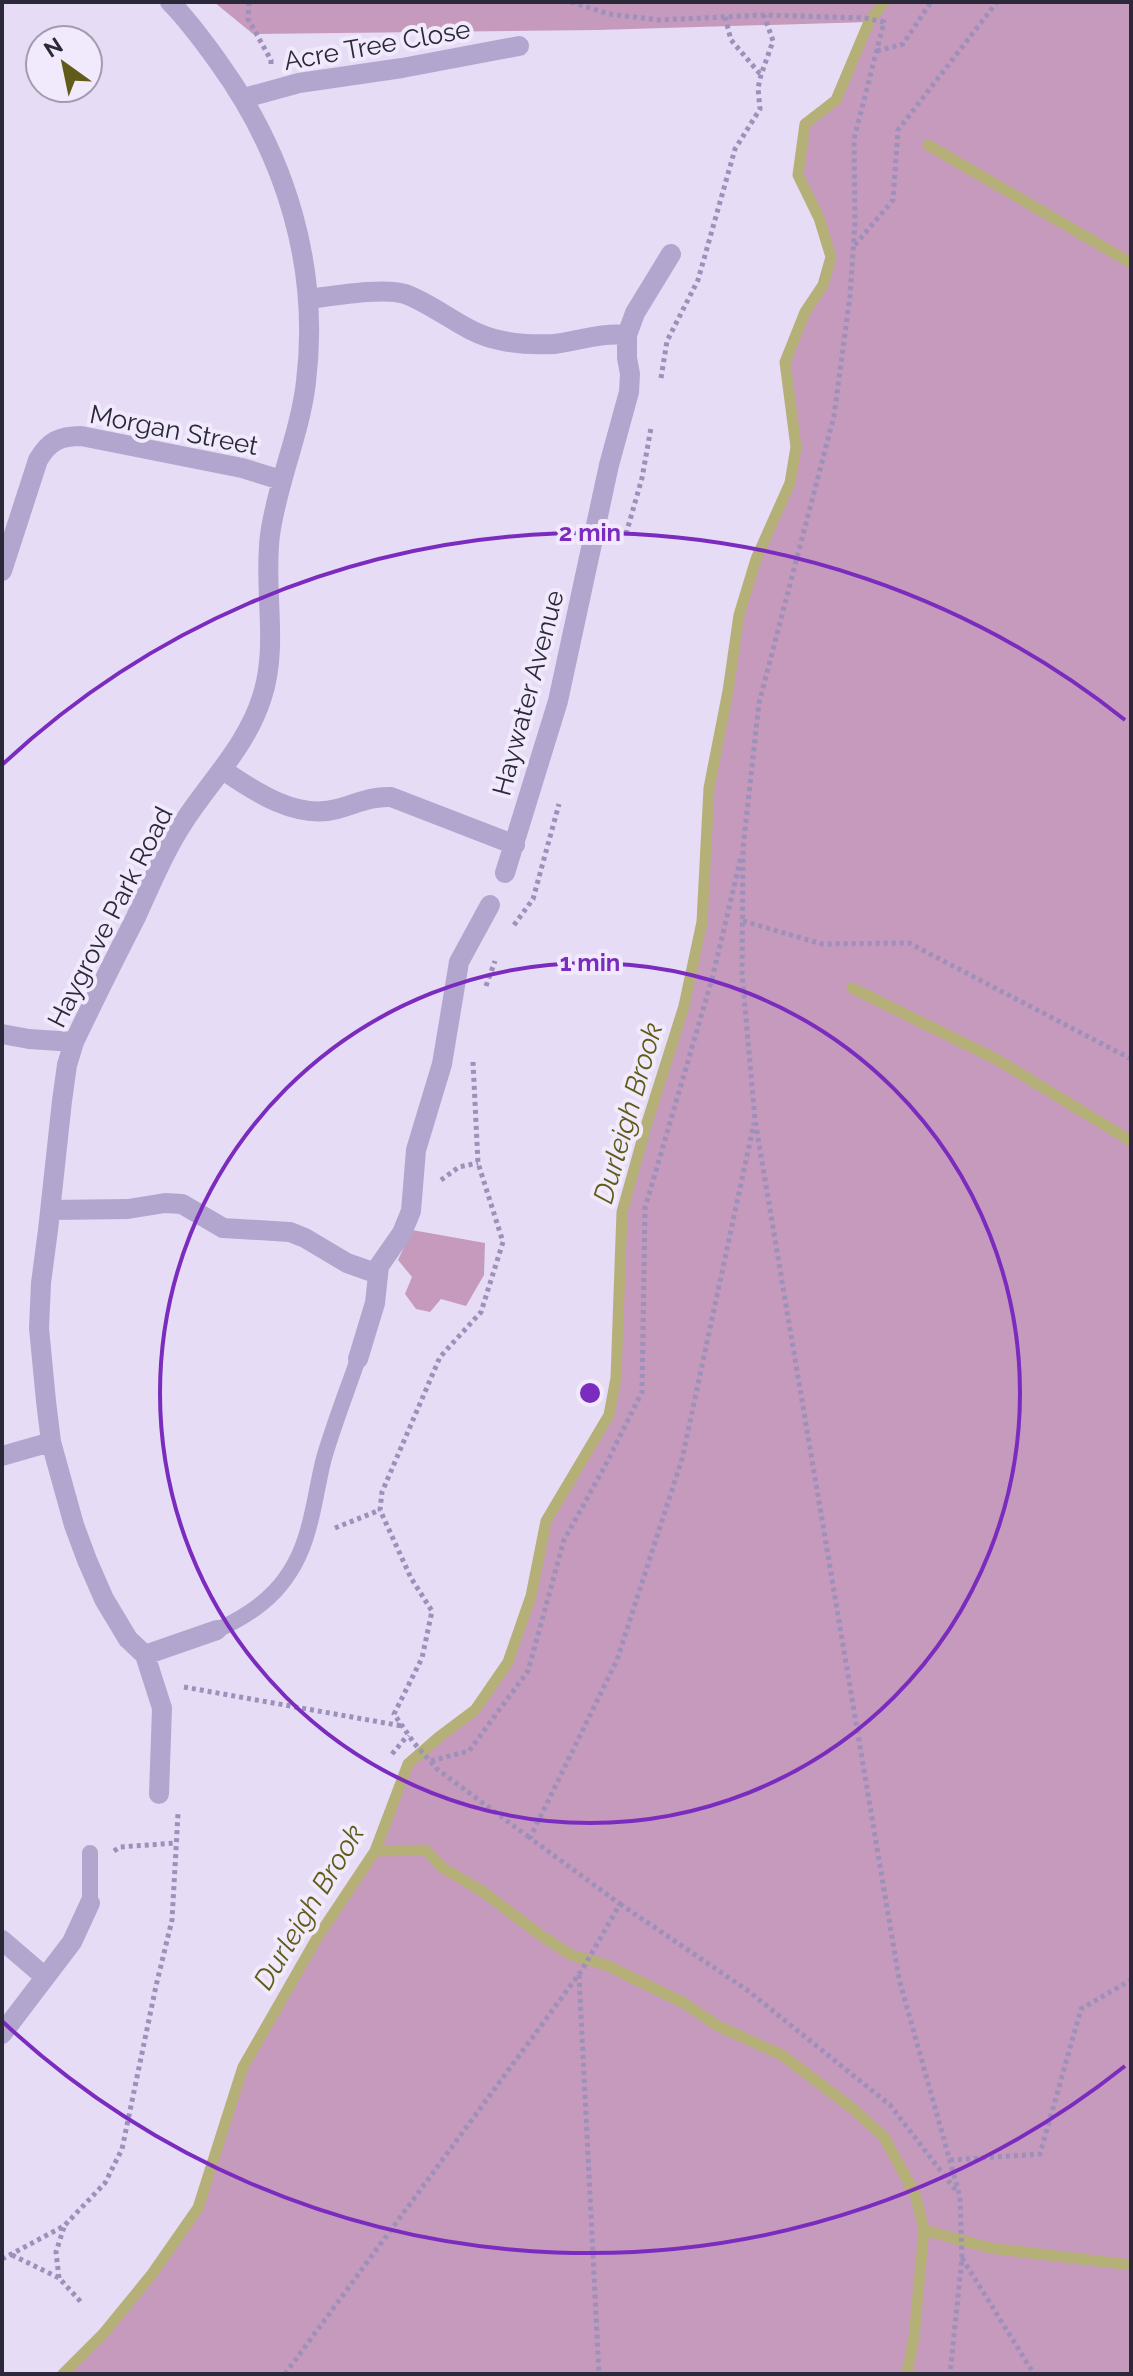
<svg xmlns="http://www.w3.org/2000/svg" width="1133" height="2376" viewBox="0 0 1133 2376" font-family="Raleway,sans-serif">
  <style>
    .green { fill: #c69abd }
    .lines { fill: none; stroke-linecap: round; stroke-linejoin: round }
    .stream { stroke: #b5af78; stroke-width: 11 }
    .path { stroke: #9d90ba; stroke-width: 5; stroke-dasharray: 4 4; stroke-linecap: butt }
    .service { stroke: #b3a6ce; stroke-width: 16 }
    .minor { stroke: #b3a6ce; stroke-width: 20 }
    .ring { fill: none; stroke: #7b2cbf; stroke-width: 4 }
    .labels { text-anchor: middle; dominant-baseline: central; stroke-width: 8; stroke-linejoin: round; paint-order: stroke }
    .street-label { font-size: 26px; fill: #2b283a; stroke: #f1e9fc }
    .water-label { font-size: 28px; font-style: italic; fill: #605b19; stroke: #f1e9fc }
    .centre { fill: #7b2cbf; stroke: #f1e9fc; stroke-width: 4 }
    .ring-label { font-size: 24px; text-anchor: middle; font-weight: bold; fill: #7b2cbf; stroke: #f1e9fc; stroke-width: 8; stroke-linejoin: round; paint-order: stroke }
  </style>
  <rect width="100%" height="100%" fill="#e6dcf5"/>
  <path class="green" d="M 214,2 L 1131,2 L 1131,2374 L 63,2374 L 103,2334 L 152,2274 L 198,2208 L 243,2067 L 317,1938 L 375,1851 L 408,1764 L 439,1737 L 475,1710 L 508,1662 L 531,1596 L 546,1521 L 609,1415 L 616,1378 L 622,1212 L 647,1123 L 684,1006 L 702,922 L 709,788 L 728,691 L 739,615 L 756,559 L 790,483 L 796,447 L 785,362 L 805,312 L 823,285 L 831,257 L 819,218 L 798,175 L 805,124 L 836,100 L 869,22 L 598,30 L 253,34 Z
    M 412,1230 L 485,1243 L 484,1275 L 466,1306 L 441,1299 L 430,1312 L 416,1309 L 405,1294 L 412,1277 L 398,1260 Z"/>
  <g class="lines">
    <path class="stream" d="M 928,145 L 1131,263
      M 852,988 L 996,1059 L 1131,1141
      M 375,1851 L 426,1850 L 443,1868 L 482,1891 L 539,1934 L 571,1955 L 606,1965 L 684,2003 L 718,2026 L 782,2055 L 852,2108 L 884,2137 L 915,2194 L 924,2230 L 990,2248 L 1131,2265
      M 63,2374 L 103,2334 L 152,2274 L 198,2208 L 243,2067 L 317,1938 L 375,1851 L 408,1764 L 439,1737 L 475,1710 L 508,1662 L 531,1596 L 546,1521 L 609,1415 L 616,1378 L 622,1212 L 647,1123 L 684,1006 L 702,922 L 709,788 L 728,691 L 739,615 L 756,559 L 790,483 L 796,447 L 785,362 L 805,312 L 823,285 L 831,257 L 819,218 L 798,175 L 805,124 L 836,100 L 869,22 L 884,2
      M 907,2374 L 914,2337 L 924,2230"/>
    <path class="path" d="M 249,2 L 248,19 L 271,60 L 271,64
      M 571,2 L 609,14 L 659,20 L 764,15 L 865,18 L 884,22 L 854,139 L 855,223 L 850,296 L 834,416 L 759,703 L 743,848 L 742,973 L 755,1120 L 899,1979 L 960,2197 L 962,2258 L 950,2374
      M 725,17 L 731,40 L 761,75
      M 877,51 L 903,44 L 931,2
      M 855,245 L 893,200 L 898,130 L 997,2
      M 661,378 L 667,341 L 698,280 L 735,149 L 760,109 L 758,88 L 761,75 L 773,41 L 764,15
      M 626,534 L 642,478 L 651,428
      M 743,921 L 822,944 L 909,943 L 1131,1059
      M 514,925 L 533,899 L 559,804
      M 486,986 L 495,961
      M 473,1062 L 478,1163 L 503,1242 L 481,1312 L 440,1357 L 382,1492 L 380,1510 L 411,1578 L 432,1611 L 422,1658 L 394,1714 L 414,1743 L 437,1769 L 530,1838
      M 441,1180 L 459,1167 L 478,1163
      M 335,1528 L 380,1510
      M 184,1687 L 402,1726
      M 392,1754 L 408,1735
      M 431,1761 L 469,1751 L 528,1671 L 564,1540 L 606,1464 L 642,1392 L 645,1208 L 712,979 L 741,857
      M 114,1851 L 120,1847 L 176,1843
      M 620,1904 L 747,1990 L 890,2105 L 957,2192
      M 579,1975 L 599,2374
      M 950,2160 L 1040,2154 L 1081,2009 L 1131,1980
      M 12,2255 L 59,2278 L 81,2302
      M 962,2258 L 1034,2374
      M 2,2259 L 64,2226 L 105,2183 L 122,2149 L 156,1986 L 172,1920 L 178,1814
      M 59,2278 L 56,2252 L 64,2227
      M 285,2374 L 582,1970 L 620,1904 L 530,1838 L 617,1660 L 682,1459 L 754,1123"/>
    <path class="service" d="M 217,1630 C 264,1609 294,1581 308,1530 C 315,1506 318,1481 324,1458 C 334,1424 347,1391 358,1359
      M 90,1903 L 90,1853"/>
    <path class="minor" d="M 244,98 L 299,83 L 402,68 L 519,46
      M 308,299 C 333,296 383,287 405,294 C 438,306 464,333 499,340 C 516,344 535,345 554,344 C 578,341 602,332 627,335
      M 2,571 L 38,460 C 49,441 60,436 81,436 L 242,468 L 281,480
      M 223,770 C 255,792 297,820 337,809 C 356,804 371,796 391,797 L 515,845
      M 505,873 L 558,701 L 609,465 L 629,392 L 630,374 L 627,358 L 627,335 L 635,313 L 671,254
      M 2,1034 L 29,1039 L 74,1042
      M 51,1210 L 128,1209 L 165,1203 L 182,1204 L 223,1228 L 290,1232 L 305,1238 L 347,1263 L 378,1274
      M 358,1359 L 375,1303 L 379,1266 L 402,1233 L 411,1211 L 416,1150 L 442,1064 L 459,962 L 490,905
      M 2,1456 L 51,1442
      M 145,1655 L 217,1630
      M 159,1794 L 162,1708 L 145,1655 L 128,1639 L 104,1599 L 87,1560 L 74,1525 L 51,1442 L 46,1401 L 39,1328 L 41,1283 L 48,1230 L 62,1101 L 67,1065 L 74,1042 C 94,1000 115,958 136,917 C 151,884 165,850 185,820 C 212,779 247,745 262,697 C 279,645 263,589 270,535 C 277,483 300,434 306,382 C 320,267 286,156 219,63 C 204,42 188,20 170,2
      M 2,1940 L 45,1977
      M 2,2034 L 72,1942 L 90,1903"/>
  </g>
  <g class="ring">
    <circle cx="590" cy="1393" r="430"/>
    <path d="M1125 2066A860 860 0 0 1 3 2022M3 764A860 860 0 0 1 1125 720"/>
  </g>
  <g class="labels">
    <g class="street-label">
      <text transform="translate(377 45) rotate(-10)">Acre Tree Close</text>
      <text transform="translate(174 430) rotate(11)">Morgan Street</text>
      <text transform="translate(528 693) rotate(-75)">Haywater Avenue</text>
      <text transform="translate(110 917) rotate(-63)">Haygrove Park Road</text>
    </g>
    <g class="water-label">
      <text transform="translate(628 1113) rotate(-74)">Durleigh Brook</text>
      <text transform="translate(309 1907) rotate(-59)">Durleigh Brook</text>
    </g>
  </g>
  <circle cx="590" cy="1393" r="12" class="centre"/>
  <g class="ring-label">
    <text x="590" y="541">2 min</text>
    <text x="590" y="971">1 min</text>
  </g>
  <rect width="1133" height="2376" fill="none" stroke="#2b283a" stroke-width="8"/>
  <g transform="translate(64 64) rotate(327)"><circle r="38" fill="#f1e9fc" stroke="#a29cae" stroke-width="2"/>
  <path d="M0-6L14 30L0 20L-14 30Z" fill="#605b19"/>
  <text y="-12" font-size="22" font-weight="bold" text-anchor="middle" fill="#2b283a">N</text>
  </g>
</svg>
